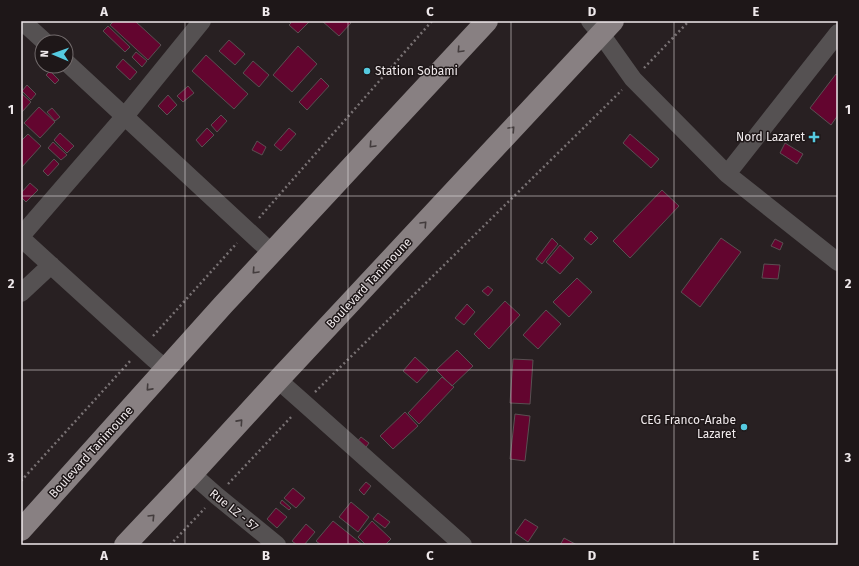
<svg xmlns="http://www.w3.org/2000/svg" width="859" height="566" viewBox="0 0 859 566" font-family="'Fira Sans',sans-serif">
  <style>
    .building { fill: #63052f; stroke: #595052 }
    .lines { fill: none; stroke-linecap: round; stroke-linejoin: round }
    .path { stroke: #797274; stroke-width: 2.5; stroke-dasharray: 2 3; stroke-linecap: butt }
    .minor { stroke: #555152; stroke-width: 18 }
    .primary { stroke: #888082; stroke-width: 22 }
    .oneway { stroke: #433c3d }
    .grid { fill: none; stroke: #efe9eb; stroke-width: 1; stroke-opacity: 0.55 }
    .poi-dot { fill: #55cae0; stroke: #1e1718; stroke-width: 1.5 }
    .labels { text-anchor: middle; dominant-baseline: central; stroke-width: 3; stroke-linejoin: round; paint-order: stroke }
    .poi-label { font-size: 12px; fill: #efe9eb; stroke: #1e1718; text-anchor: end }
    .street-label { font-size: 12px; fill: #efe9eb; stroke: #1e1718 }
    .neatline { fill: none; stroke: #efe9eb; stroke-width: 1.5 }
    .grid-label { font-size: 13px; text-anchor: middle; font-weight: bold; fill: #efe9eb }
  </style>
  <rect width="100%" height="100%" fill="#282022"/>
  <path class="building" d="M 114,21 L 135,21 L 161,45 L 148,60 L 110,25 Z
    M 288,21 L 310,21 L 298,33 L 289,25 L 291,23 Z
    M 322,21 L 349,21 L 351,23 L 339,36 Z
    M 108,26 L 130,47 L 125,52 L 103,31 Z
    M 229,40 L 245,54 L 235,65 L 219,51 Z
    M 298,46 L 317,64 L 292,92 L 273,75 Z
    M 136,52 L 147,61 L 142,67 L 132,57 Z
    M 206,55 L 248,94 L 234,109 L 192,71 Z
    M 123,59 L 137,72 L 130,80 L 116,67 Z
    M 253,61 L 269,75 L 259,87 L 243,73 Z
    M 50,71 L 59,80 L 55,84 L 46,75 Z
    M 836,74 L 838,76 L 838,115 L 831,125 L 810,108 Z
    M 321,78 L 329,86 L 307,110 L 299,102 Z
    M 27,85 L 36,94 L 31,100 L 22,91 Z
    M 188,86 L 194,93 L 183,102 L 177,96 Z
    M 21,93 L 31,102 L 21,113 Z
    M 168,95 L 177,105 L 167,115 L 158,106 Z
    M 39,107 L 55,122 L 40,138 L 24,123 Z
    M 52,108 L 60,117 L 55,121 L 47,112 Z
    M 221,115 L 227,121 L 217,132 L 211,125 Z
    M 207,128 L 214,135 L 202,147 L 196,140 Z
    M 289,128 L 296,134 L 281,151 L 274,145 Z
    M 60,133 L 74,146 L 67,153 L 54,140 Z
    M 28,134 L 41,146 L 21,168 L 21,141 Z
    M 630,134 L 659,159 L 651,168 L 623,143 Z
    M 257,141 L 266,147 L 262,155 L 252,150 Z
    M 53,142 L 67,155 L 61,160 L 48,148 Z
    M 785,143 L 803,154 L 797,164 L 780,153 Z
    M 54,159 L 59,164 L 48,176 L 43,171 Z
    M 30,183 L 38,190 L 26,202 L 21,197 L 21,193 Z
    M 662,190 L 679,206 L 630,258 L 613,241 Z
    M 591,231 L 598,238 L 591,245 L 584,239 Z
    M 552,238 L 558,244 L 542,264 L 536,259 Z
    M 721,238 L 741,252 L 700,307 L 681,292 Z
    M 775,239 L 783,243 L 780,250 L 771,246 Z
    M 560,245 L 574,258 L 560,274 L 546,262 Z
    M 764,264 L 780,265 L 778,279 L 762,278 Z
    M 577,278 L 592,292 L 569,317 L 553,302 Z
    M 488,286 L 493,290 L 488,296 L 482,291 Z
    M 505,301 L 520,315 L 489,349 L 474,334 Z
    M 467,304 L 475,312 L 464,325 L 455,318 Z
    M 546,310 L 561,324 L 538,349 L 523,335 Z
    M 457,350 L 473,366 L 452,386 L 436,370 Z
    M 415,357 L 429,370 L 417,383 L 403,371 Z
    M 513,359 L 533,360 L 530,404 L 510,403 Z
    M 442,377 L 454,387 L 419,424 L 408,413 Z
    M 405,412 L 418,426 L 393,449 L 380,436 Z
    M 515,414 L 530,416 L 525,461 L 510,459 Z
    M 361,437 L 369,443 L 364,450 L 356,443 Z
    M 366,482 L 371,486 L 364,495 L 359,490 Z
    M 293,488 L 305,498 L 296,508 L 284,498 Z
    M 282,500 L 291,508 L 289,510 L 280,503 Z
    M 351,502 L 369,517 L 358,532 L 339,517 Z
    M 276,508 L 287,517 L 277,528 L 267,519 Z
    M 378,513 L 390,522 L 385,528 L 373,519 Z
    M 525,519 L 538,527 L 528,542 L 515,533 Z
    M 333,521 L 363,545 L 321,545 L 316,541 Z
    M 372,521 L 391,539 L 385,545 L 366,545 L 358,537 Z
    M 306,524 L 315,532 L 304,545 L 297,545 L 292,541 Z
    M 564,538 L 577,545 L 560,545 Z"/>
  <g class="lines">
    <path class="path" d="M 644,68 L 689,21
      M 259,218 L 432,21
      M 153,336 L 237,243
      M 315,392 L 622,90
      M 21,481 L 131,360
      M 228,484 L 293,415
      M 170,545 L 205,508"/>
    <path class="minor" d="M 22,21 L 45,42
      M 590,21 L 601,34 L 633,79 L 727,174 L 838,262
      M 66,62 L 272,253
      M 727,174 L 838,33
      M 21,236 L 125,116 L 202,21
      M 21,238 L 154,359 L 166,369
      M 21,293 L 51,265
      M 278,380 L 304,403 L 463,545
      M 192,474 L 217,496 L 277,545"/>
    <path class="primary" d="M 21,530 L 223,305 L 487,21
      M 125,545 L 192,474 L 278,380 L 613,21"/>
  </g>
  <defs><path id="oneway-chevron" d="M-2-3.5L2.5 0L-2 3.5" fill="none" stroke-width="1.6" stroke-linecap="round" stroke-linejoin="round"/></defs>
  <g class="oneway">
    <use href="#oneway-chevron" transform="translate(460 50) rotate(133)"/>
    <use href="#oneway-chevron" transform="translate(512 129) rotate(-47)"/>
    <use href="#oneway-chevron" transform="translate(372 145) rotate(133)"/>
    <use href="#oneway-chevron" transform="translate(424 224) rotate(-47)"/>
    <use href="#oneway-chevron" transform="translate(255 271) rotate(133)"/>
    <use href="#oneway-chevron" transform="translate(149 388) rotate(132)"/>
    <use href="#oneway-chevron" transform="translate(240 422) rotate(-48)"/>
    <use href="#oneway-chevron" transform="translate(152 517) rotate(-46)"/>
  </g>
  <path class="grid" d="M 185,21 L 185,545M 348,21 L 348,545M 511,21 L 511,545M 674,21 L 674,545M 21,196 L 838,196M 21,370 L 838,370"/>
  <g class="poi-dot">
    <circle cx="367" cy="71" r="4"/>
    <path d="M812 131h4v4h4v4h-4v4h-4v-4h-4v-4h4z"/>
    <circle cx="744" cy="427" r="4"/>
  </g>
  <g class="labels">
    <g class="poi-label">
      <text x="375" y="71" text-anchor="start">Station Sobami</text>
      <text x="805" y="137">Nord Lazaret</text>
      <text x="736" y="420">CEG Franco-Arabe<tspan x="736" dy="14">Lazaret</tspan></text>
    </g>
    <g class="street-label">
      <text transform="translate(369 283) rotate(-47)">Boulevard Tanimoune</text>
      <text transform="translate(91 452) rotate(-48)">Boulevard Tanimoune</text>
      <text transform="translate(234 510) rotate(39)">Rue LZ - 57</text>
    </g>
  </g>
  <rect width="859" height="566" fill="none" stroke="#1e1718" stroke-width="44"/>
  <g transform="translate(54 54) rotate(272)"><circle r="19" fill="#1e1718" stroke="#726b6c"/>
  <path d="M0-3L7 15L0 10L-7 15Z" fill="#55cae0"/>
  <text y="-6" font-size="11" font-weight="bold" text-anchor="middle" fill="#efe9eb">N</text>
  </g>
  <rect x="22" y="22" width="815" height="522" class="neatline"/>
  <g class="grid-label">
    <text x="104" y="16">A</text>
    <text x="266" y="16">B</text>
    <text x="430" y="16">C</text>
    <text x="592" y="16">D</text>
    <text x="756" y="16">E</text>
    <text x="11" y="114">1</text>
    <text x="848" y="114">1</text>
    <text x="11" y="288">2</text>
    <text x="848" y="288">2</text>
    <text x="11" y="462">3</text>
    <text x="848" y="462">3</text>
    <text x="104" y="560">A</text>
    <text x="266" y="560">B</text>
    <text x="430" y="560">C</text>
    <text x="592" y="560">D</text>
    <text x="756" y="560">E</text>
  </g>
</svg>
